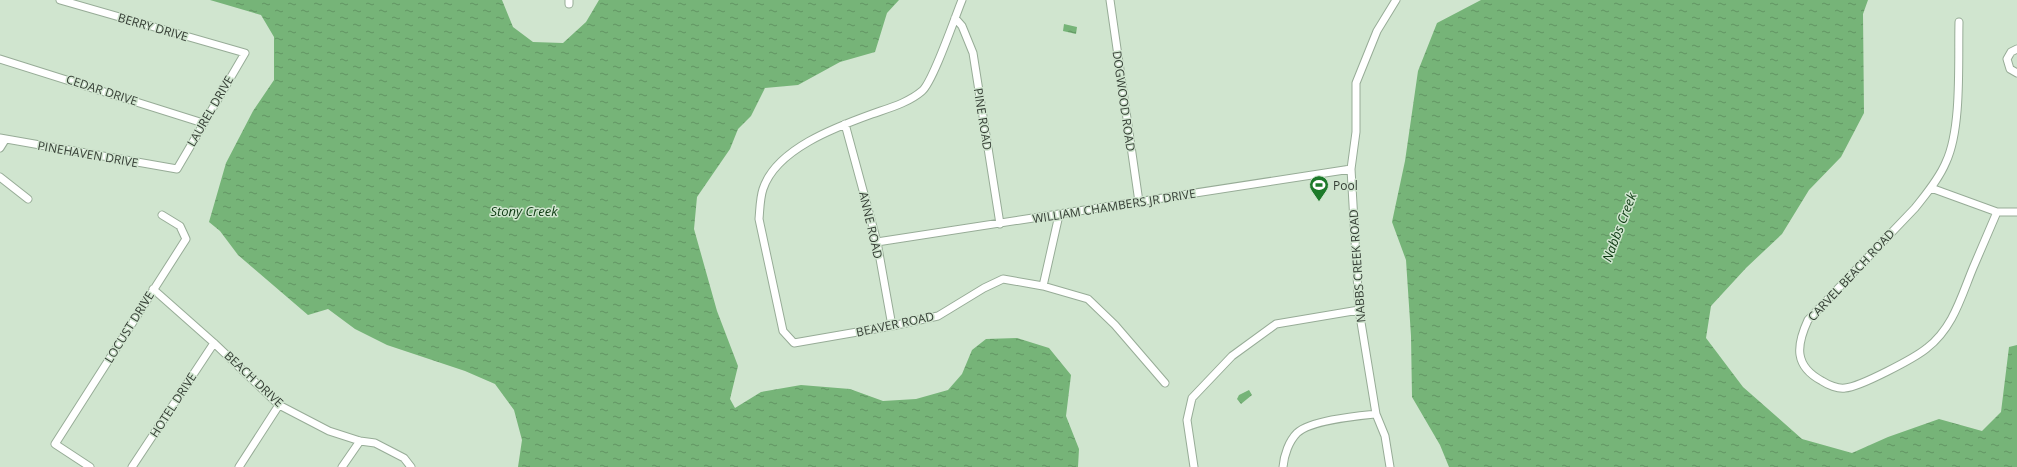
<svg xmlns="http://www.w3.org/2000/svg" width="2017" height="467" viewBox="0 0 2017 467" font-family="'Open Sans',sans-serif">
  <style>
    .water { fill: url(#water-ripples) }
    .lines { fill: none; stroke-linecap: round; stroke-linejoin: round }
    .minor-casing { stroke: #97ac97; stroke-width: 9 }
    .minor { stroke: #fff; stroke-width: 7 }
    .labels { text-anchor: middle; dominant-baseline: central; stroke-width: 3; stroke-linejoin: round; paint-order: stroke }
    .street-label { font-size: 12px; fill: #353e35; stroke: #d0e5cf }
    .poi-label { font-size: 12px; fill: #353e35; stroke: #d0e5cf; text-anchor: start }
    .water-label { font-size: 13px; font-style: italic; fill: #0d3a12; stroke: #d0e5cf }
  </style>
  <defs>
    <pattern id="water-ripples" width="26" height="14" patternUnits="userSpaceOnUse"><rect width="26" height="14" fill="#76b478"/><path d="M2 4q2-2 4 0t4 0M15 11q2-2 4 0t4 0" fill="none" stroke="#629463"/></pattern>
  </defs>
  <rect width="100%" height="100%" fill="#d0e5cf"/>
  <path class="water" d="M 210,0 L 502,0 L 513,27 L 533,42 L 563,43 L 586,22 L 599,0 L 899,0 L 887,13 L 875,52 L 840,62 L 798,85 L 765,88 L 751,116 L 738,129 L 730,149 L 697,197 L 694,229 L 717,311 L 738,366 L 730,399 L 735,408 L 761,392 L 801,385 L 850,389 L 883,401 L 916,399 L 948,390 L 962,374 L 972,350 L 986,339 L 1017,338 L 1049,348 L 1071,375 L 1066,416 L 1079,449 L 1078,467 L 518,467 L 522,440 L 514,410 L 495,384 L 465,371 L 387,345 L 355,329 L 328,309 L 308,315 L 238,255 L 220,231 L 209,222 L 226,163 L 253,111 L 274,80 L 274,37 L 261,15 Z
    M 1481,0 L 1868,0 L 1863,14 L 1864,113 L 1841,157 L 1809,190 L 1782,234 L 1746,268 L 1711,306 L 1706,338 L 1743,387 L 1802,439 L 1852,453 L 1888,437 L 1939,419 L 1982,431 L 2001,412 L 2009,347 L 2017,345 L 2017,467 L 1449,467 L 1440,445 L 1412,397 L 1411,336 L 1406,260 L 1392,222 L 1405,161 L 1418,71 L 1437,23 Z
    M 1064,24 L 1077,27 L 1076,34 L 1063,31 Z
    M 1249,390 L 1252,395 L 1241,404 L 1237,399 L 1239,395 Z"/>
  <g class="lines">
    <defs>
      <path id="minor" d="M 962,0 C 955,17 933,82 922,91 C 908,103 889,108 872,114 C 836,127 776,149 763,189 C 760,198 760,208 759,219 L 783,331 L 794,343 L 892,326 L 938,316 L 984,288 L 1003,279 L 1043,286 L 1088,299 L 1115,325 L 1165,383
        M 1110,0 L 1139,202
        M 569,4 L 569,0
        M 955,18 L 962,26 L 973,53 L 1000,224
        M 1959,22 C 1958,61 1962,128 1946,162 C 1939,179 1926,194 1915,208 L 1808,320 C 1796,346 1794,366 1822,381 C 1828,385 1838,389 1845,388 C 1860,387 1915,358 1927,348 C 1953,328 1961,297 1973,268 C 1981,249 1989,231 1997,212
        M 2017,49 L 2011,52 L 2007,59 L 2010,69 L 2017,73
        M 0,59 L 203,123
        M 845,124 L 877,242 L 892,326
        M 0,138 L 177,169 L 245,53 L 60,0
        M 0,148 L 5,140
        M 0,177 L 28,199
        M 1931,188 L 1997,212 L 2017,212
        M 877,242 L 1351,169
        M 1043,286 L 1059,215
        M 153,289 L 214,343 L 279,405 L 329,431 L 360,441 L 375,443 L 404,458 L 411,467
        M 90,467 L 55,444 L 186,239 L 180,226 L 162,215
        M 132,467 L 214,343
        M 239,467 L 279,405
        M 342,467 L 360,441
        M 1194,467 L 1187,420 L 1192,398 L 1232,356 L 1276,324 L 1359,310
        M 1283,467 C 1284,455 1289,441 1297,433 C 1311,420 1357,416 1376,414
        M 1390,467 L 1385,436 L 1376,414 L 1359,310 L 1351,169 L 1356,132 L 1356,83 L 1377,31 L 1396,0"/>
    </defs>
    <use href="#minor" class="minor-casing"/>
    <use href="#minor" class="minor"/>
  </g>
  <defs>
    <symbol id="stadium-pin" viewBox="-11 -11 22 30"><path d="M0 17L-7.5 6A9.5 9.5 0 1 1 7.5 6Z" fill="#1d7a2a" stroke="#d0e5cf"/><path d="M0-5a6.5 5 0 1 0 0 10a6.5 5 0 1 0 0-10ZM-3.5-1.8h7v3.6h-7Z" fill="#fff"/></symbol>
  </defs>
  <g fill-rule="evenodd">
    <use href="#stadium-pin" x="1308" y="174" width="22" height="30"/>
  </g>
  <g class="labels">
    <g class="street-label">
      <text transform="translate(153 27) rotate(16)">BERRY DRIVE</text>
      <text transform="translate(102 90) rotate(18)">CEDAR DRIVE</text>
      <text transform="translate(1124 101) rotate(82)">DOGWOOD ROAD</text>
      <text transform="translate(210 111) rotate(-60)">LAUREL DRIVE</text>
      <text transform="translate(983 119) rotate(81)">PINE ROAD</text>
      <text transform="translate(88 154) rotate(10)">PINEHAVEN DRIVE</text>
      <text transform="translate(1114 206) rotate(-9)">WILLIAM CHAMBERS JR DRIVE</text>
      <text transform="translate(871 225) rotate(77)">ANNE ROAD</text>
      <text transform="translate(1357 266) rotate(-94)">NABBS CREEK ROAD</text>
      <text transform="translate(1851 275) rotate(-47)">CARVEL BEACH ROAD</text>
      <text transform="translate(895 324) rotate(-12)">BEAVER ROAD</text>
      <text transform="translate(129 327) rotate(-58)">LOCUST DRIVE</text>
      <text transform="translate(254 379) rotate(43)">BEACH DRIVE</text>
      <text transform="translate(173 405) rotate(-57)">HOTEL DRIVE</text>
    </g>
    <g class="poi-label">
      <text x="1333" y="185">Pool</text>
    </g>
    <g class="water-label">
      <text x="524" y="211">Stony Creek</text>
      <text transform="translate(1619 227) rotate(-69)">Nabbs Creek</text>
    </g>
  </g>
</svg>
